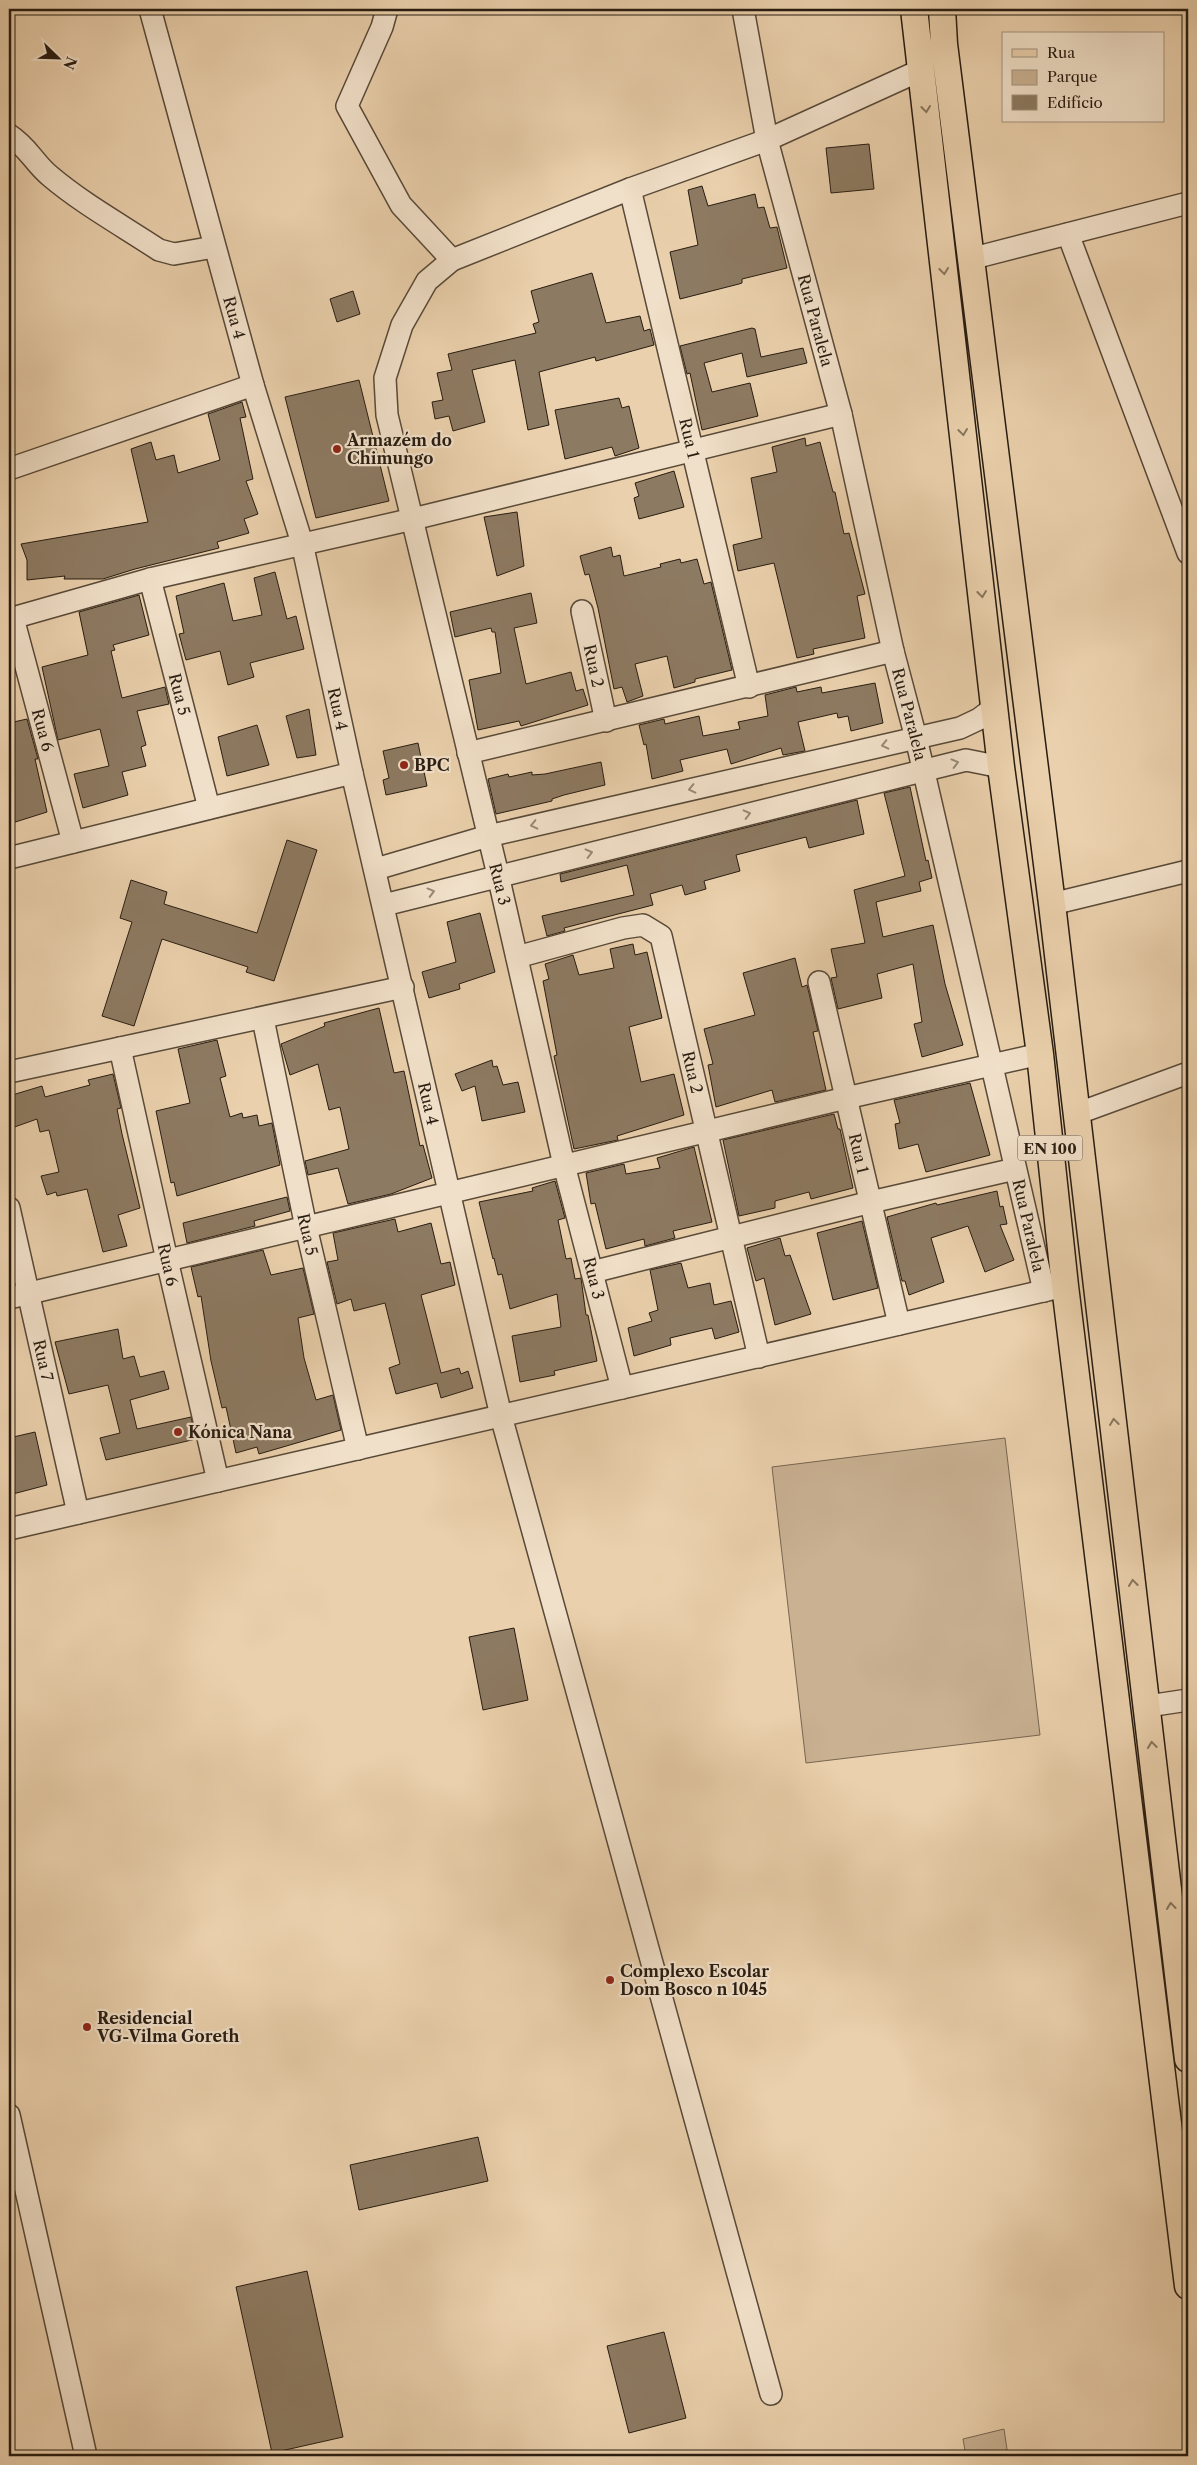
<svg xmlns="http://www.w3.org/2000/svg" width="1197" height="2465" viewBox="0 0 1197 2465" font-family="'Libre Caslon Text',serif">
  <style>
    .green { fill: #c9b192; stroke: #786652 }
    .building { fill: #8d7a62; stroke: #281c11 }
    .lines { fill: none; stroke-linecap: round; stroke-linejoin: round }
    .minor-casing { stroke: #584938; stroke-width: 24 }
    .major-casing { stroke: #281c11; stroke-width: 29 }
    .minor { stroke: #f1e0c9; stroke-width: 21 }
    .major { stroke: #ead0ac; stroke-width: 26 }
    .oneway { stroke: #89765e }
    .oneway2 { stroke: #978876 }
    .poi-dot { fill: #8f2418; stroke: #f1e0c9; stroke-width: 2 }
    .labels { text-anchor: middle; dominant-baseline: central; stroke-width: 4.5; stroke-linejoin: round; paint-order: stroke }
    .shield { fill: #f1e0c9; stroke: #645748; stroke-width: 1 }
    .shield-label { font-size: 15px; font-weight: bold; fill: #281c11 }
    .street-label { font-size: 16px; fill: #281c11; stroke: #f1e0c9 }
    .poi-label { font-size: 16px; font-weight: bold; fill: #281c11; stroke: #f1e0c9; text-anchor: start }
  </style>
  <rect width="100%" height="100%" fill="#ead0ac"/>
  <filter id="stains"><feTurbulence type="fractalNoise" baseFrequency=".004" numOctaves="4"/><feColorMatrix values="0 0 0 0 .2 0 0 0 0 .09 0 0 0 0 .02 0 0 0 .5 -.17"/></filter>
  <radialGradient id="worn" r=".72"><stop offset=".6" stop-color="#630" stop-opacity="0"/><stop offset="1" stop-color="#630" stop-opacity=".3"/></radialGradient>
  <path class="green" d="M 1005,1438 L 1040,1735 L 806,1763 L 772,1467 Z
    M 1004,2429 L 1008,2456 L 966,2456 L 963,2439 Z"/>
  <path class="building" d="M 869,144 L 874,189 L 831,193 L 826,148 Z
    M 702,186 L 708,206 L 755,194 L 758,208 L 764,207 L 770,228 L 777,227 L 787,268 L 742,279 L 742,283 L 739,284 L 680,299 L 670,252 L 698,245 L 688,190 Z
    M 592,273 L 606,323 L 640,316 L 644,331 L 650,329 L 654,345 L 596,361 L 595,357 L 539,372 L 549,425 L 528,430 L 515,360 L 472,370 L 485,422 L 453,431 L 449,416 L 435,419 L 432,402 L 443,400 L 437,373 L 452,370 L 448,354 L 536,333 L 533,324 L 539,322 L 531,291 Z
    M 353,291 L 360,314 L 337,322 L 330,299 Z
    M 752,328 L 755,329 L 761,357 L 803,348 L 807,363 L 747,377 L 742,353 L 704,363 L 712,392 L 750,383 L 758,416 L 702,430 L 690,373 L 687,374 L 680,346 Z
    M 359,380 L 389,501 L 316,518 L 285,397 Z
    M 619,398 L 622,408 L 629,406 L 639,448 L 615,456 L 612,447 L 565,459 L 555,410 Z
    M 242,402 L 246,417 L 240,418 L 253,479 L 246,481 L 258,514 L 244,519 L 249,533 L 217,542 L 219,548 L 135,569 L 103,579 L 64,579 L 65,576 L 27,580 L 27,560 L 21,544 L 148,522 L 131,449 L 151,442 L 156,460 L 174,455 L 178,473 L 220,460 L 208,414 Z
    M 805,438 L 806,446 L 820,442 L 833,492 L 835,492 L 844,534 L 849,533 L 865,594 L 857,596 L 865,638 L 813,649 L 814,654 L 797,658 L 774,563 L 738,571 L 733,545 L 762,538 L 751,478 L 777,472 L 772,447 Z
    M 674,471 L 684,507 L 639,519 L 634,498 L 639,496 L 635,483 Z
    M 517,512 L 524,566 L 497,576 L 484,517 Z
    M 611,547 L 613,557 L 620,555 L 624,576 L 661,567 L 660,564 L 680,559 L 681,563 L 697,559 L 704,584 L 711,582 L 732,670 L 695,679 L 695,682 L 674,688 L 667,656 L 635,664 L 643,696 L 627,702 L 622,687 L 614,689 L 598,608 L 589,574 L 585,575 L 580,556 Z
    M 275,572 L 287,619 L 296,616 L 304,649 L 250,663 L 254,677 L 228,685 L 220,651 L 186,660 L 179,634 L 184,633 L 176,596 L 224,583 L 233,621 L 262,615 L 254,578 Z
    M 531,593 L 537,623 L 514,628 L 526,684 L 571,672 L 576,691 L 583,689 L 588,705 L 521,726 L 519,721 L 478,730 L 469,680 L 501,673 L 495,632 L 492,632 L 491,628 L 455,637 L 450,612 Z
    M 139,595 L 149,635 L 113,645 L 115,650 L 111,651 L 122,698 L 165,687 L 169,704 L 137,711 L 146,745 L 141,747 L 146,766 L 122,772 L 128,795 L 83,808 L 74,774 L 109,766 L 100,729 L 58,740 L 42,667 L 88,655 L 79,612 Z
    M 875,683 L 883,723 L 851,731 L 848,716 L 838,718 L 837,713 L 798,722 L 805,751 L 783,755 L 781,748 L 731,764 L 727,749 L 680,760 L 683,771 L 652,779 L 646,744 L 644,745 L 639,725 L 664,719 L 665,724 L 699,716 L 703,736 L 740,729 L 738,722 L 768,716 L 765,695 L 796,687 L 797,692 L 821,687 L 822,693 Z
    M 309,709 L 316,755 L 297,758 L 286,716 Z
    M 27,719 L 38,759 L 35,759 L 47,812 L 9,824 L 9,723 Z
    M 257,725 L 269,765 L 227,776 L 218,737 Z
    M 418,743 L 427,786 L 386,795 L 383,780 L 389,778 L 383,751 Z
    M 601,762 L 605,785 L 564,795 L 552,799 L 552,801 L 496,814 L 488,779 L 508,774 L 509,777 L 532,772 L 532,775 L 545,774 Z
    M 910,787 L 926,861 L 928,860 L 932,878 L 919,882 L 921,891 L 876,902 L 883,937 L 933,925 L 945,984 L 963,1045 L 922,1057 L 914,1024 L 922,1022 L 913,964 L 877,974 L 882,998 L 838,1009 L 831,978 L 837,977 L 831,949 L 865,943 L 854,890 L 905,876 L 884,793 Z
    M 857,800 L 864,834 L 809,848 L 806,837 L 736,855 L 740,871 L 704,881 L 706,889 L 685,895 L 682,885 L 650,894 L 653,905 L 564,928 L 565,931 L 547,936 L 542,916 L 634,895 L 627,865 L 561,882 L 560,874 Z
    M 287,840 L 317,850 L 274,981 L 246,972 L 248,967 L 162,939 L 134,1026 L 102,1016 L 132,922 L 120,918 L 131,880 L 167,892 L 164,904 L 257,933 Z
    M 480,913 L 495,972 L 459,984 L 460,989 L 429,998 L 422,972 L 456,962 L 447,922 Z
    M 633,944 L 635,955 L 647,952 L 662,1018 L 629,1027 L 641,1082 L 674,1074 L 684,1115 L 617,1136 L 618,1140 L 574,1149 L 554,1056 L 557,1055 L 543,981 L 549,979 L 545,964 L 573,955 L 579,975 L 614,968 L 610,949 Z
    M 795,958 L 802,987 L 807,985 L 818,1031 L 813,1032 L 826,1090 L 775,1102 L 772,1090 L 716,1107 L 708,1065 L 713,1064 L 704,1029 L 755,1015 L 743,973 Z
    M 379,1008 L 394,1073 L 404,1071 L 420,1146 L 423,1145 L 432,1178 L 391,1194 L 348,1204 L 338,1168 L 308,1175 L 305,1161 L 349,1149 L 340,1107 L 329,1110 L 318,1064 L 290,1075 L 281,1044 L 325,1026 L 324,1023 Z
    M 217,1040 L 226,1076 L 220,1078 L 230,1117 L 242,1113 L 243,1118 L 257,1115 L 259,1126 L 272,1123 L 280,1165 L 177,1196 L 174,1182 L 171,1183 L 156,1111 L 190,1103 L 178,1049 Z
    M 492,1060 L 493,1067 L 497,1066 L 503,1085 L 518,1082 L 525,1112 L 482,1121 L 475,1086 L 462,1091 L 455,1074 Z
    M 113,1074 L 121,1108 L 117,1109 L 122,1134 L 140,1208 L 118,1215 L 127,1246 L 103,1252 L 87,1189 L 57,1196 L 56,1192 L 47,1195 L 41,1176 L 59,1172 L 49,1130 L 40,1132 L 37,1119 L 9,1129 L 9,1096 L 42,1086 L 45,1097 L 90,1085 L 88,1080 Z
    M 970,1083 L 990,1155 L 926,1172 L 918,1144 L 899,1149 L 895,1124 L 900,1123 L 894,1100 Z
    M 834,1114 L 838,1129 L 840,1129 L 853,1188 L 811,1199 L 809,1192 L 775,1201 L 775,1208 L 739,1216 L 723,1140 Z
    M 694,1147 L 712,1222 L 673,1231 L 675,1238 L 645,1246 L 644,1239 L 606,1249 L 595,1203 L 591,1204 L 586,1173 L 624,1164 L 626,1174 L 660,1168 L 657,1158 Z
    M 555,1181 L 565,1218 L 558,1220 L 566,1259 L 571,1258 L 575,1279 L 581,1278 L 586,1315 L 588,1315 L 597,1361 L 554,1371 L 555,1375 L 520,1382 L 512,1336 L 561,1327 L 557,1294 L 510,1309 L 502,1274 L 498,1275 L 494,1258 L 493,1259 L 479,1202 L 533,1191 L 532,1188 Z
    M 997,1191 L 1000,1207 L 1003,1206 L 1007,1224 L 1000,1225 L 1014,1260 L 985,1272 L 968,1226 L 931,1238 L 944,1282 L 909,1295 L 905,1281 L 902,1281 L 887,1217 L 936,1203 L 937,1205 Z
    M 287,1197 L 290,1211 L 254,1221 L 255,1226 L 187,1243 L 183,1223 Z
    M 395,1219 L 398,1232 L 431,1223 L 441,1264 L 450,1262 L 455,1285 L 421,1295 L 441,1373 L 459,1368 L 461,1374 L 468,1371 L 473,1388 L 441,1398 L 437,1383 L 396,1394 L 389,1368 L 400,1364 L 385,1303 L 354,1311 L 351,1299 L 337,1304 L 327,1262 L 338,1260 L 333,1233 Z
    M 862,1221 L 878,1288 L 833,1300 L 817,1233 Z
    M 780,1238 L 785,1256 L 790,1255 L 811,1314 L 775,1325 L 764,1278 L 756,1281 L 747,1248 Z
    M 263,1250 L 271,1275 L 303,1268 L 314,1314 L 298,1318 L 304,1358 L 316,1400 L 333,1395 L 341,1430 L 259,1454 L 257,1447 L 236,1453 L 226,1407 L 222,1408 L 211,1361 L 201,1296 L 198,1297 L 191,1267 Z
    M 681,1263 L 688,1288 L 710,1283 L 714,1305 L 731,1301 L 739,1332 L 715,1339 L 712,1328 L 670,1338 L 671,1345 L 634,1356 L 628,1328 L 652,1321 L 649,1313 L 658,1310 L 650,1270 Z
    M 118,1329 L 123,1359 L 134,1356 L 140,1377 L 164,1371 L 169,1389 L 130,1400 L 137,1429 L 191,1417 L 196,1439 L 106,1460 L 100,1438 L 120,1433 L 108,1385 L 69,1394 L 55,1342 Z
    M 35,1432 L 47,1485 L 9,1495 L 9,1438 Z
    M 514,1628 L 528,1700 L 483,1710 L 469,1637 Z
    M 478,2137 L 488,2181 L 359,2210 L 350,2165 Z
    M 307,2271 L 343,2437 L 272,2453 L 236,2287 Z
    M 664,2332 L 686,2418 L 629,2433 L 607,2346 Z"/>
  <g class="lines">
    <defs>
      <g id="minor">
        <path id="s1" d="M 150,9 L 253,385 L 302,543 L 352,773 L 501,1416 L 771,2394"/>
        <path d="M 387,9 L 382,27 L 347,106 L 401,205 L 452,260"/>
        <path id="s2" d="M 743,9 L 767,140 L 841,414 L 893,651 L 916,738 L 1044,1291"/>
        <path d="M 9,135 C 28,147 34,163 50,176 C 83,204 123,226 159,250 L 174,254 L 214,247"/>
        <path id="s3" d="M 630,189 L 749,687"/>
        <path d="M 1068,234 L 1188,553"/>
        <path d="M 970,259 L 1188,203"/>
        <path d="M 9,469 L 253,385"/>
        <path id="s4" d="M 150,579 L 209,808"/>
        <path id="s5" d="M 582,611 L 606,721"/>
        <path id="s6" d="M 13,618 L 73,842"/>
        <path d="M 9,619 L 150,579 L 413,519 L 841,414"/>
        <path d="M 468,753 L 893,651"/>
        <path d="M 9,858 L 352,773"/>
        <path d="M 376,869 L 488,836 L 960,728 L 979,719 L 995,707"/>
        <path d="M 1052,904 L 1188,871"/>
        <path d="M 384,905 L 966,760 L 1001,767"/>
        <path id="s7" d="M 517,957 L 623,928 L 643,925 L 661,936 L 759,1357"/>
        <path id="s8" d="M 819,982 L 899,1324"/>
        <path id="s9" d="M 263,1019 L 306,1227 L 358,1449"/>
        <path id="s10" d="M 120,1048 L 167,1260 L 218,1481"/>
        <path d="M 9,1072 L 403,987"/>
        <path d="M 1076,1114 L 1188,1073"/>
        <path id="s11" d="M 9,1208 L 78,1513"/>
        <path d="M 592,1272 L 871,1202 L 1015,1169"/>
        <path d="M 9,1298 L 846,1098 L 1040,1054"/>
        <path d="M 622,1388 L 564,1165 L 498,875 L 387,415 L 385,378 L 402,325 L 427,281 L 452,260 L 630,189 L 767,140 L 921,70"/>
        <path d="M 9,1529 L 1056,1288"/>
        <path d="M 1148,1706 L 1188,1700"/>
        <path d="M 9,2115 L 86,2456"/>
      </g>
      <path id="major" d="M 914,9 L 1001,767 L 1040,1054 L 1065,1286 L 1188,2286
        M 942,9 L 944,44 L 1052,904 L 1188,2059"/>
    </defs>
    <use href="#minor" class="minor-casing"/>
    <use href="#major" class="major-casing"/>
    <use href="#minor" class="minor"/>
    <use href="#major" class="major"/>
  </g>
  <defs><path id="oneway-chevron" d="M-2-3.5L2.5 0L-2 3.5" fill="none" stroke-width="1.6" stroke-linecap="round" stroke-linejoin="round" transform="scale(1.25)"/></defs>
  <g class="oneway">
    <use href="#oneway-chevron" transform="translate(926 109) rotate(83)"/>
    <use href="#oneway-chevron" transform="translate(944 271) rotate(83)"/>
    <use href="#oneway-chevron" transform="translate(963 432) rotate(83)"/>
    <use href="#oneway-chevron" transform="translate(982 594) rotate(83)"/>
    <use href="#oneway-chevron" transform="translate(1114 1422) rotate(-97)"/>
    <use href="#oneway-chevron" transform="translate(1133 1583) rotate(-97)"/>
    <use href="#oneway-chevron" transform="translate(1152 1745) rotate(-96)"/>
    <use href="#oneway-chevron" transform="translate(1171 1906) rotate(-96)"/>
  </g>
  <g class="oneway2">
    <use href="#oneway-chevron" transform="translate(885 745) rotate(167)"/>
    <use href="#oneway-chevron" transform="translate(955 763) rotate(-15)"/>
    <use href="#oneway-chevron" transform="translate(692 789) rotate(167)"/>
    <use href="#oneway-chevron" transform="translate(747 814) rotate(-14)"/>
    <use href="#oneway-chevron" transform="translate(534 825) rotate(167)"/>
    <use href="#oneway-chevron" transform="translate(589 853) rotate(-14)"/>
    <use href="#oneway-chevron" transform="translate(431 892) rotate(-15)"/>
  </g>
  <g class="poi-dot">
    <circle cx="337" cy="449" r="5"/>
    <circle cx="404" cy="765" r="5"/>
    <circle cx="178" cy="1432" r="5"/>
    <circle cx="610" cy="1980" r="5"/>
    <circle cx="87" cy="2027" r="5"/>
  </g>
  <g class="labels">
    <rect class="shield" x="1017.5" y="1135.5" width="65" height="25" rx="4"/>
    <g class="shield-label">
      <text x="1050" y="1148">EN 100</text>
    </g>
    <g class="street-label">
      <text stroke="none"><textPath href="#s1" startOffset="320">Rua 4</textPath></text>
      <text stroke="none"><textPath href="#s2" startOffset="320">Rua Paralela</textPath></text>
      <text stroke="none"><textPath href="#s3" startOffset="256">Rua 1</textPath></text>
      <text stroke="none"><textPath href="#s5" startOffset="56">Rua 2</textPath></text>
      <text stroke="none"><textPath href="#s4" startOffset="119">Rua 5</textPath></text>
      <text stroke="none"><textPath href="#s1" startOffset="725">Rua 4</textPath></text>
      <text stroke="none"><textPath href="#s2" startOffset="725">Rua Paralela</textPath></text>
      <text stroke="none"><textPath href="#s6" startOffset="116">Rua 6</textPath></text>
      <text transform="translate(500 884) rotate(76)">Rua 3</text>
      <text stroke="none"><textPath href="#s7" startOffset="291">Rua 2</textPath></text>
      <text stroke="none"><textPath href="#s1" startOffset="1130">Rua 4</textPath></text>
      <text stroke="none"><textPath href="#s8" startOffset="176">Rua 1</textPath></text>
      <text stroke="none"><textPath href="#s2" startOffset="1250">Rua Paralela</textPath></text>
      <text stroke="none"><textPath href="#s9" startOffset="220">Rua 5</textPath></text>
      <text stroke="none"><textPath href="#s10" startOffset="222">Rua 6</textPath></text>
      <text transform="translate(594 1278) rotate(76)">Rua 3</text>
      <text stroke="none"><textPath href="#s11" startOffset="156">Rua 7</textPath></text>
    </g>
    <g class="poi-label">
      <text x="347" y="440">Armazém do<tspan x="347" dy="18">Chimungo</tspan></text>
      <text x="414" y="765">BPC</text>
      <text x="188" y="1432">Kónica Nana</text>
      <text x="620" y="1971">Complexo Escolar<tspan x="620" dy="18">Dom Bosco n 1045</tspan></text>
      <text x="97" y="2018">Residencial<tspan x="97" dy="18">VG-Vilma Goreth</tspan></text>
    </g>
  </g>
  <rect width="1197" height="2465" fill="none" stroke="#ead0ac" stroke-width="30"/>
  <rect x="10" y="10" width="1177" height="2445" fill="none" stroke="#281c11" stroke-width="2.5"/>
  <rect x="15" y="15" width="1167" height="2435" fill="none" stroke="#281c11"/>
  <rect x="1002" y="32" width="162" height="90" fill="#f1e0c9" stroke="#a1927f"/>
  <rect x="1012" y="49" width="25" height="8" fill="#ead0ac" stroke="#a1927f"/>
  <text x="1047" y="58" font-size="15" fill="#281c11">Rua</text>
  <rect x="1012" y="70" width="25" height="15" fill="#c9b192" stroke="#a1927f"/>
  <text x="1047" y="82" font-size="15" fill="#281c11">Parque</text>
  <rect x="1012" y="95" width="25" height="15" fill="#8d7a62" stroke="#a1927f"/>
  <text x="1047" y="108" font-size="15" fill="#281c11">Edifício</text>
  <g transform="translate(58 58) rotate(113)" stroke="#f1e0c9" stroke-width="4" paint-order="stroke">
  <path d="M0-4L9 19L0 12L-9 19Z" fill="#281c11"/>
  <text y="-8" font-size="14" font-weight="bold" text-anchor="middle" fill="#281c11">N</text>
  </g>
  <rect width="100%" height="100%" filter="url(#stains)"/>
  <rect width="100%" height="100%" fill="url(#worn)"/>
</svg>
